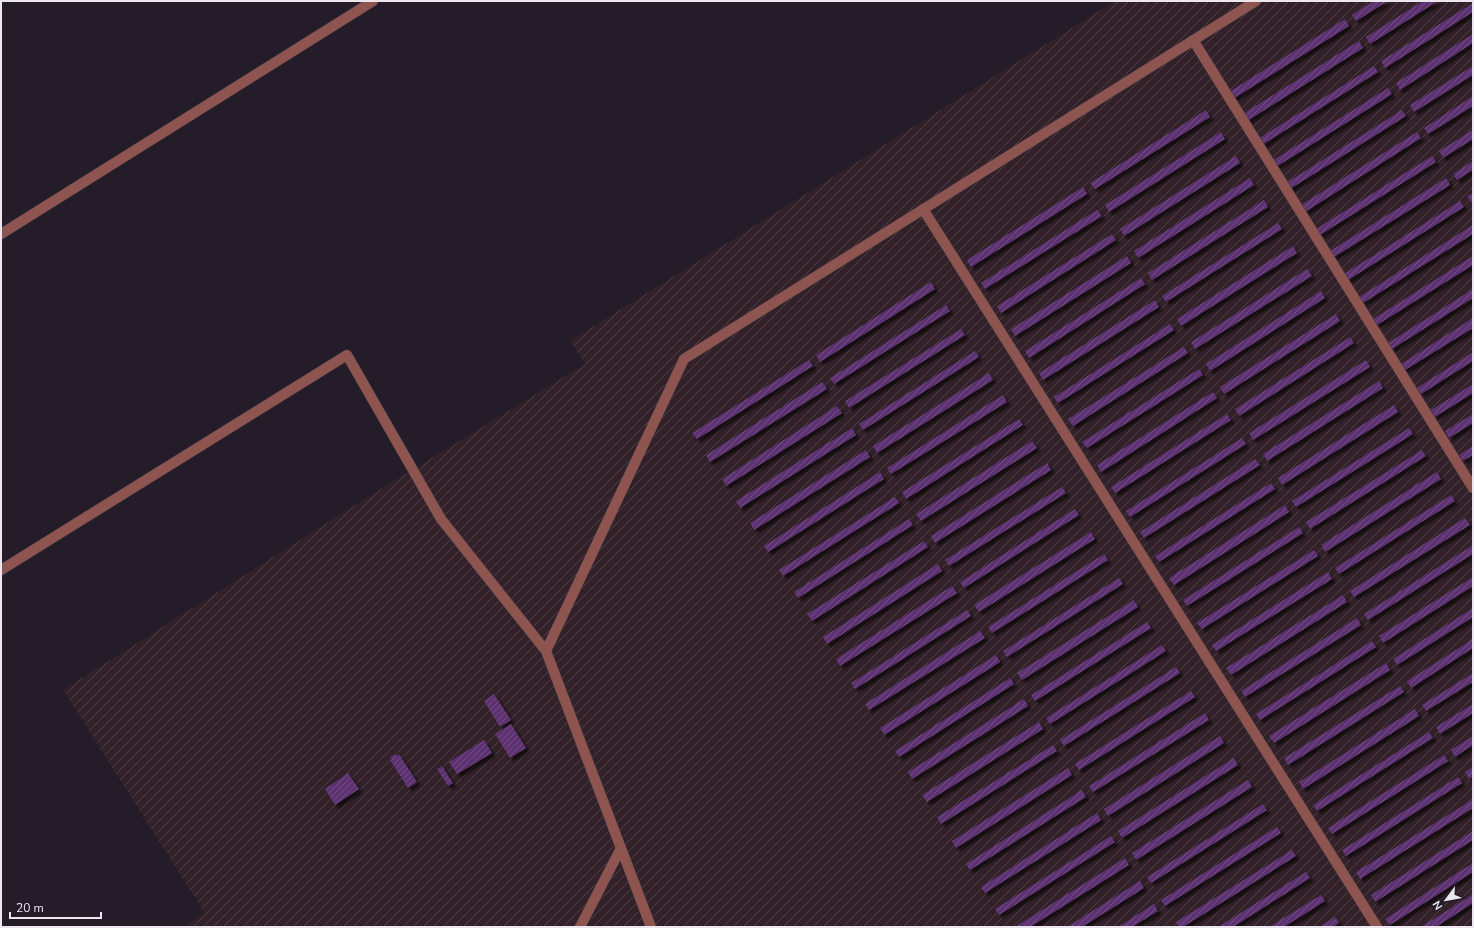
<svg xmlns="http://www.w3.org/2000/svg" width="1474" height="928" viewBox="0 0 1474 928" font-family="'Nunito Sans',sans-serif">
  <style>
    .industrial { fill: url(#industrial-furrows) }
    .building { fill: url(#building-hatch); filter: url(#shadow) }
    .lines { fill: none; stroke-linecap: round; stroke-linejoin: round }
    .lane-casing { stroke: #403844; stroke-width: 11 }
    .lane { stroke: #8e544f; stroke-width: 10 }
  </style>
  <defs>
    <pattern id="industrial-furrows" width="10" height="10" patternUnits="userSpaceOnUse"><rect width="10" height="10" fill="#322128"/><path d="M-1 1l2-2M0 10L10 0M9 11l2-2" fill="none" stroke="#504148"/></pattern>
    <pattern id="building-hatch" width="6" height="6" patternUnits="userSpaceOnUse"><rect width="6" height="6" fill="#5c3071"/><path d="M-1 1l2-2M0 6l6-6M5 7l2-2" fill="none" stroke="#744e86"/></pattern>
    <filter id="shadow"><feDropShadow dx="3.5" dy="3.5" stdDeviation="1" flood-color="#0009"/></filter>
  </defs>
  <rect width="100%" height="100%" fill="#241c28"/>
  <path class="industrial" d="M 1115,1 L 1473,1 L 1473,927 L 185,927 L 204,912 L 63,690 L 363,500 L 585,364 L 570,341 Z"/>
  <path class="building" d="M 1374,1 L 1388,1 L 1356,21 L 1352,15 Z
    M 1423,1 L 1438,1 L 1370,44 L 1366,37 Z
    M 1473,3 L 1473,12 L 1385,68 L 1381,61 Z
    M 1345,19 L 1349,26 L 1233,99 L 1229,92 Z
    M 1473,34 L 1473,43 L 1400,90 L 1396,83 Z
    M 1359,41 L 1363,48 L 1247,121 L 1243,114 Z
    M 1374,66 L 1378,72 L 1262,145 L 1258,139 Z
    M 1473,66 L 1473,75 L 1414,112 L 1410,105 Z
    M 1388,88 L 1392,94 L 1276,167 L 1272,161 Z
    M 1473,96 L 1473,106 L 1428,134 L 1424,128 Z
    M 1206,110 L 1210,117 L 1095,189 L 1090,183 Z
    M 1402,110 L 1406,116 L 1290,189 L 1286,183 Z
    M 1473,130 L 1473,139 L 1443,158 L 1439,151 Z
    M 1221,132 L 1225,139 L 1109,212 L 1105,205 Z
    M 1417,132 L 1421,138 L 1305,212 L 1301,205 Z
    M 1236,156 L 1240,163 L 1124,236 L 1120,229 Z
    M 1432,156 L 1436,162 L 1320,235 L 1316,229 Z
    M 1473,161 L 1473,170 L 1457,180 L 1453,174 Z
    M 1250,178 L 1254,185 L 1138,258 L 1134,251 Z
    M 1446,178 L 1450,185 L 1334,257 L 1330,251 Z
    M 1083,187 L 1087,194 L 971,267 L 967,260 Z
    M 1473,193 L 1473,202 L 1472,203 L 1467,196 Z
    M 1264,200 L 1268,207 L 1152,280 L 1148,273 Z
    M 1460,201 L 1464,207 L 1348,280 L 1344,274 Z
    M 1097,210 L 1102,216 L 985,289 L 981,283 Z
    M 1278,223 L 1282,229 L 1166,302 L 1162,296 Z
    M 1473,225 L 1473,234 L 1363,303 L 1359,297 Z
    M 1112,234 L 1116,240 L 1001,313 L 997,306 Z
    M 1293,246 L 1297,253 L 1181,326 L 1177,319 Z
    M 1127,256 L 1131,263 L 1015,336 L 1011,329 Z
    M 1473,256 L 1473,265 L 1377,325 L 1373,319 Z
    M 1307,269 L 1312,276 L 1195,349 L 1191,342 Z
    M 1141,278 L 1145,284 L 1029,358 L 1025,351 Z
    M 931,282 L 935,289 L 820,362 L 816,355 Z
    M 1473,289 L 1473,298 L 1392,349 L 1388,343 Z
    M 1321,291 L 1325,298 L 1210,371 L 1206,364 Z
    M 1155,300 L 1159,307 L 1043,380 L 1039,373 Z
    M 946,305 L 950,311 L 834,384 L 830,378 Z
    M 1336,314 L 1340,321 L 1224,394 L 1220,387 Z
    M 1473,318 L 1473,328 L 1405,370 L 1401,364 Z
    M 1170,324 L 1174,330 L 1058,403 L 1054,397 Z
    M 961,329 L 965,335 L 849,408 L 845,401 Z
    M 1350,337 L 1354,343 L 1239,416 L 1235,409 Z
    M 1184,347 L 1188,353 L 1073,426 L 1068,419 Z
    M 975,351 L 979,357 L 863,430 L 859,424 Z
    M 1473,352 L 1473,361 L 1421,394 L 1417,388 Z
    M 809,360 L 813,366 L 697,439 L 692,433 Z
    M 1366,360 L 1370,367 L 1253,440 L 1249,433 Z
    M 1199,369 L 1203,375 L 1087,448 L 1082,442 Z
    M 989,373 L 993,380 L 877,453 L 873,446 Z
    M 1379,381 L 1383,388 L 1267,461 L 1263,454 Z
    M 822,382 L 827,389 L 710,462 L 706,455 Z
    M 1473,384 L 1473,393 L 1435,417 L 1431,410 Z
    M 1213,392 L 1217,398 L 1101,472 L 1097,465 Z
    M 1003,395 L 1007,402 L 891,474 L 887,468 Z
    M 1394,405 L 1398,412 L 1282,485 L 1278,478 Z
    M 837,406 L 842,413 L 726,486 L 722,479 Z
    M 1227,414 L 1231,420 L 1115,493 L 1111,487 Z
    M 1473,414 L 1473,423 L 1449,438 L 1445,431 Z
    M 1019,419 L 1023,425 L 906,499 L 902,492 Z
    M 852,428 L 856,435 L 740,508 L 736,501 Z
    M 1409,428 L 1413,434 L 1296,507 L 1292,501 Z
    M 1242,438 L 1246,444 L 1130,517 L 1126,511 Z
    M 1032,441 L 1037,448 L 921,521 L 916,514 Z
    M 1473,446 L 1473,455 L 1463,461 L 1459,455 Z
    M 866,450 L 870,457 L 754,530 L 750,523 Z
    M 1422,450 L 1426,456 L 1310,529 L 1306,522 Z
    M 1255,459 L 1260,465 L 1144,538 L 1140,532 Z
    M 1047,463 L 1051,470 L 935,543 L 931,536 Z
    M 880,472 L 884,479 L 768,552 L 764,546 Z
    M 1437,472 L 1441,479 L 1325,552 L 1321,545 Z
    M 1271,483 L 1275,489 L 1159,562 L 1155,556 Z
    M 1062,487 L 1066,493 L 949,566 L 945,560 Z
    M 1451,495 L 1455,501 L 1339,574 L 1335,568 Z
    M 895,497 L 899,503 L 783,576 L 779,570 Z
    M 1285,505 L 1289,512 L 1174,585 L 1169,578 Z
    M 1075,509 L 1079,515 L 964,588 L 960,582 Z
    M 1465,518 L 1470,525 L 1354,597 L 1350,591 Z
    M 909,519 L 913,525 L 798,598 L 794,592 Z
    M 1299,527 L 1303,533 L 1187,606 L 1183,600 Z
    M 1091,532 L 1095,539 L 979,612 L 974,605 Z
    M 924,541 L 928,547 L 812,621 L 807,614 Z
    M 1473,545 L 1473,554 L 1368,620 L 1364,614 Z
    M 1314,550 L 1318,556 L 1202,629 L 1197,623 Z
    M 1104,554 L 1108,560 L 992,633 L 988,627 Z
    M 938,564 L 942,571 L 827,644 L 823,637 Z
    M 1328,572 L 1332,579 L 1216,651 L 1212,645 Z
    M 1473,577 L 1473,586 L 1383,643 L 1379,636 Z
    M 1119,578 L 1123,584 L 1007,657 L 1003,651 Z
    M 952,586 L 957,593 L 840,666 L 836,659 Z
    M 1343,595 L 1347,602 L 1231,675 L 1226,668 Z
    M 1134,600 L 1138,607 L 1022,680 L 1017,673 Z
    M 1473,608 L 1473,617 L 1397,665 L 1393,659 Z
    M 967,610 L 971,616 L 855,689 L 851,683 Z
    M 1357,618 L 1361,625 L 1245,697 L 1241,691 Z
    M 1147,622 L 1151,628 L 1035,701 L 1031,695 Z
    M 980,631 L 985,638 L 869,710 L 865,704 Z
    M 1473,639 L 1473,648 L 1411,688 L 1407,681 Z
    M 1372,641 L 1376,647 L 1260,720 L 1256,714 Z
    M 1162,645 L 1166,651 L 1050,724 L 1046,718 Z
    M 996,655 L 1000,662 L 884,735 L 880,728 Z
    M 1386,663 L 1390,670 L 1274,743 L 1269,736 Z
    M 1176,667 L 1180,673 L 1064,746 L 1060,740 Z
    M 1473,673 L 1473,682 L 1426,711 L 1422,705 Z
    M 1010,678 L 1014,684 L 899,757 L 895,751 Z
    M 1400,686 L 1404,692 L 1288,765 L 1284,758 Z
    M 1191,691 L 1195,697 L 1079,770 L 1075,764 Z
    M 494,694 L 511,720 L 500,727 L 484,701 Z
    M 1024,699 L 1028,706 L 912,779 L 908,772 Z
    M 1473,704 L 1473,713 L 1440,734 L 1436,727 Z
    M 1415,709 L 1419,716 L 1303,789 L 1299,782 Z
    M 1205,713 L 1209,720 L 1093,792 L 1089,786 Z
    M 1039,722 L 1043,729 L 927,802 L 922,795 Z
    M 511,724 L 526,748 L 510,758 L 495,734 Z
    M 1429,732 L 1433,738 L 1317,811 L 1313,805 Z
    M 1220,736 L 1224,743 L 1108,816 L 1104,809 Z
    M 1473,736 L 1473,745 L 1455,757 L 1451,750 Z
    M 484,740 L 492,753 L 457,774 L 449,762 Z
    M 1053,745 L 1057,751 L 941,824 L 937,817 Z
    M 395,754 L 396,756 L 399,754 L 417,782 L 408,788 L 390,760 L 392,759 L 390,757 Z
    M 1444,755 L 1448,761 L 1332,834 L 1328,828 Z
    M 1234,758 L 1238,765 L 1122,838 L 1118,831 Z
    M 442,766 L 453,783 L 448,786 L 437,769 Z
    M 1473,767 L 1473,776 L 1469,779 L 1465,772 Z
    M 1068,768 L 1072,775 L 956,848 L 952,841 Z
    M 348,773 L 359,789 L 335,805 L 325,789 Z
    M 1458,777 L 1462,783 L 1346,856 L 1342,850 Z
    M 1248,780 L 1252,787 L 1136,860 L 1132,853 Z
    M 1082,790 L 1086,797 L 970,870 L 966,864 Z
    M 1472,800 L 1473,808 L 1360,879 L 1356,872 Z
    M 1263,804 L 1267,810 L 1151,883 L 1147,877 Z
    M 1097,813 L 1101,820 L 985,893 L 981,887 Z
    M 1277,827 L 1281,833 L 1165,906 L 1161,900 Z
    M 1473,831 L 1473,840 L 1375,902 L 1371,895 Z
    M 1111,836 L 1115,842 L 999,915 L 995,909 Z
    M 1292,850 L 1296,856 L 1183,927 L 1179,927 L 1176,922 Z
    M 1125,858 L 1129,865 L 1030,927 L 1015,927 Z
    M 1473,863 L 1473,872 L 1390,925 L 1385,919 Z
    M 1306,872 L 1310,878 L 1233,927 L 1218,927 Z
    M 1140,881 L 1144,888 L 1082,927 L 1067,927 Z
    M 1473,894 L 1473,903 L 1436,927 L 1421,927 Z
    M 1321,895 L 1325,901 L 1284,927 L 1269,927 Z
    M 1154,904 L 1158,911 L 1132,927 L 1118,927 Z
    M 1335,917 L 1339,923 L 1333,927 L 1319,927 Z"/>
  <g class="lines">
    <defs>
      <path id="lane" d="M 1193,40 L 1473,488
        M 923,209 L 1377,927
        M 1,234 L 373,1
        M 1,570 L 347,355 L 441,519 L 546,651 L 651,927
        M 546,651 L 684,359 L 1256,1
        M 580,927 L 621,848"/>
    </defs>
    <use href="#lane" class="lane-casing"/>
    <use href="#lane" class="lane"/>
  </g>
  <rect width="1474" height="928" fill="none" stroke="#ece7ef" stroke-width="4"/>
  <g transform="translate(1446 900) rotate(238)" stroke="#241c28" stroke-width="3" paint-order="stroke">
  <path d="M0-3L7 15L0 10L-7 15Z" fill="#ece7ef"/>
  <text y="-6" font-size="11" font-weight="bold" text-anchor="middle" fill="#ece7ef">N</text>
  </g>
  <path d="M10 912v6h91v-6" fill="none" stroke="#ece7ef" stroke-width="2"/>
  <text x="16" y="912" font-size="12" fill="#ece7ef" stroke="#241c28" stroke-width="3" paint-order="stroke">20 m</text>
</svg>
